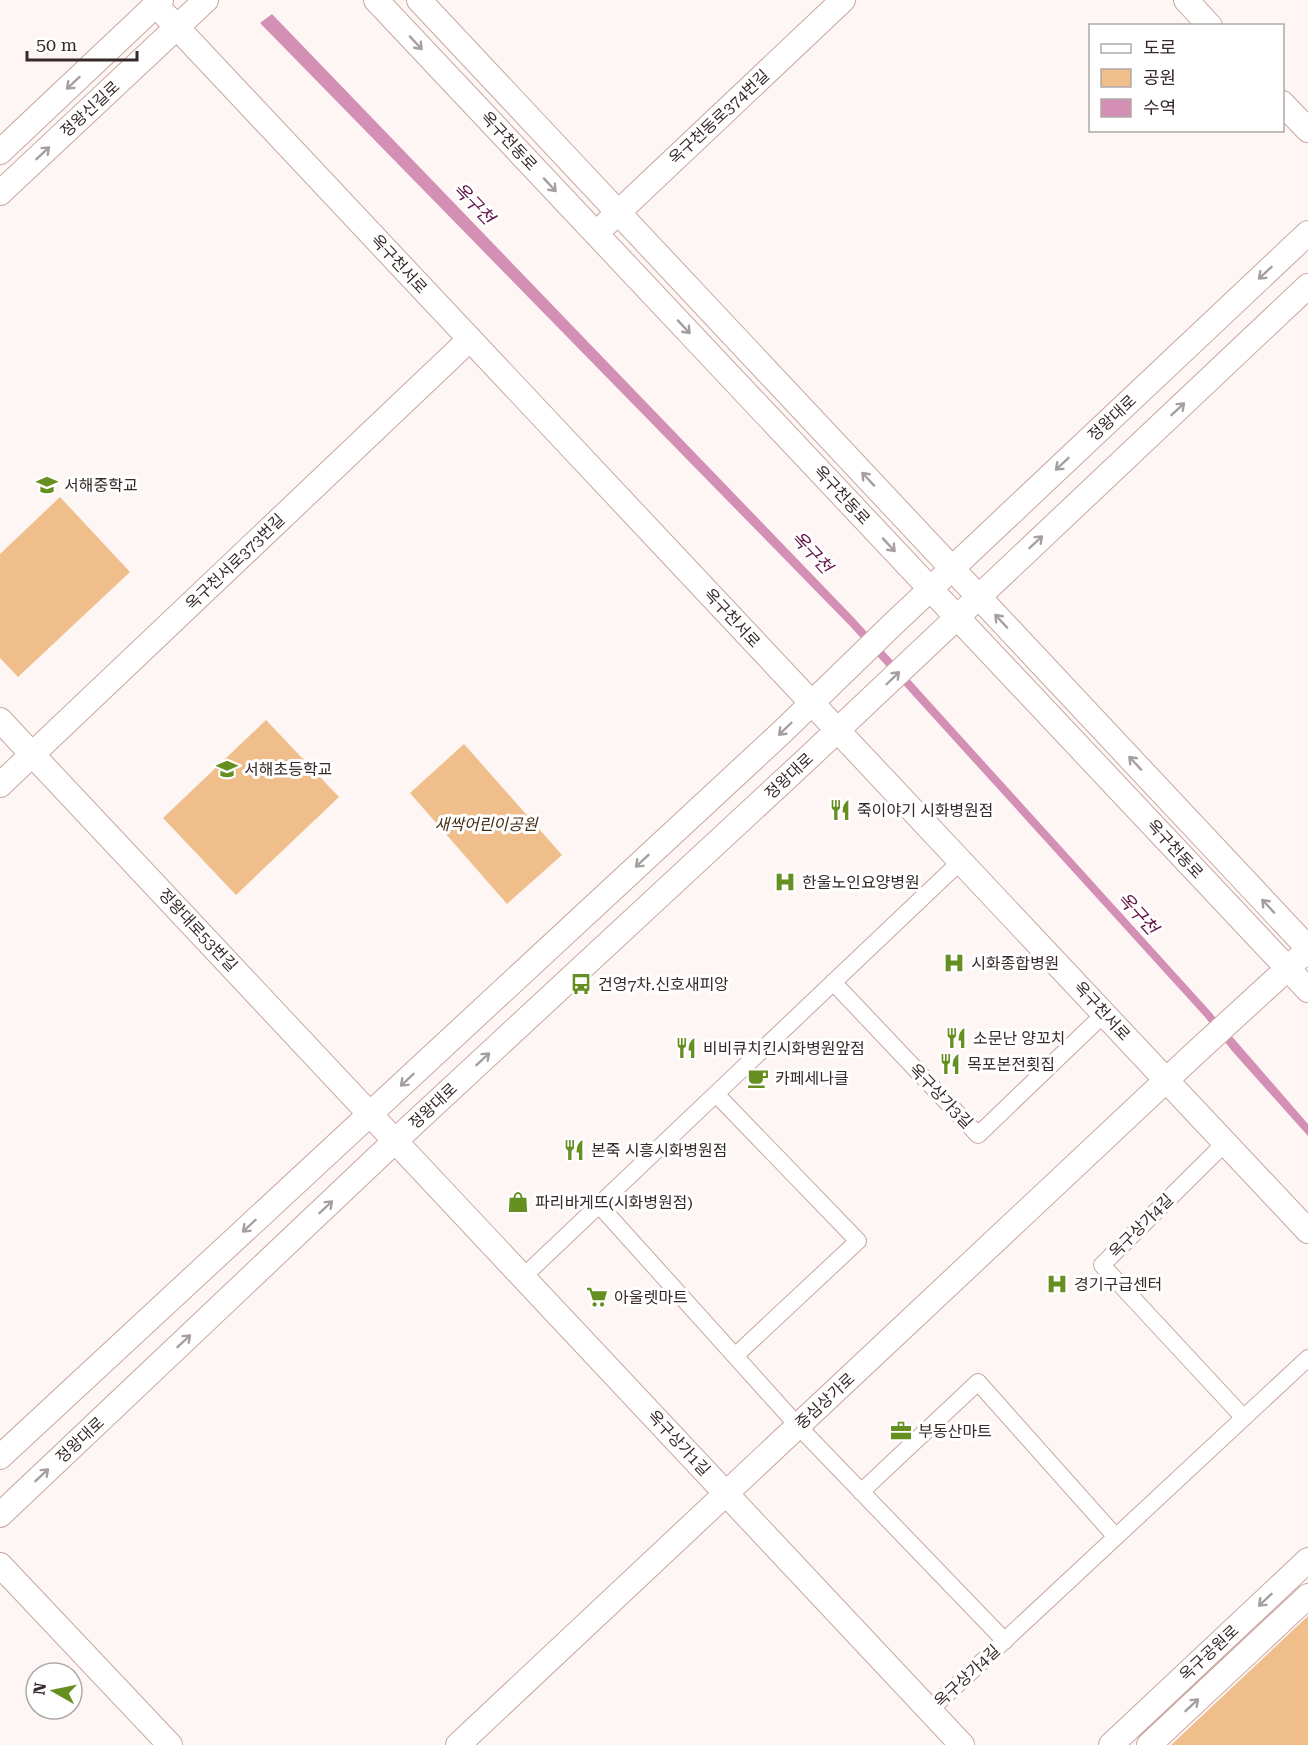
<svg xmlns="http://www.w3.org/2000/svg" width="1308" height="1745" viewBox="0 0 1308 1745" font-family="'Roboto Serif','Noto Sans KR',serif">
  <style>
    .green { fill: #efbe8b }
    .water { fill: #d48fb4 }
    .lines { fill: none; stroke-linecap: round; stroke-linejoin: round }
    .street-casing { stroke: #caa6a1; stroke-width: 18 }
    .secondary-casing { stroke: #caa6a1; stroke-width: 26 }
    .street { stroke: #fff; stroke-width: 16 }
    .secondary { stroke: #fff; stroke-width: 24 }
    .oneway { stroke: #a59f9e }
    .labels { text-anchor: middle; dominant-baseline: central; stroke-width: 6; stroke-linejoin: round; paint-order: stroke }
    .street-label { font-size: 16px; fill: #372928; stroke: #fff }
    .poi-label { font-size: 16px; fill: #372928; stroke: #fff; text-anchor: start }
    .park-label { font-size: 16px; font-style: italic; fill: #432d14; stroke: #fff }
    .water-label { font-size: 18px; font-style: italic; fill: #641347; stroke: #fff }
  </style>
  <rect width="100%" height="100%" fill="#fef6f5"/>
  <path class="green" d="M 60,497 L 130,572 L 18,677 L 0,658 L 0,554 Z
    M 266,720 L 339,797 L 236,895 L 163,818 Z
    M 464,744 L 562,855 L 507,904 L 410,793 Z
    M 1308,1616 L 1308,1745 L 1171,1745 Z"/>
  <path class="water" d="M 272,14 L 855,619 L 1209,1010 L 1308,1124 L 1308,1136 L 1233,1052 L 1204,1016 L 850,626 L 260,23 Z"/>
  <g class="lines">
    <defs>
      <path id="street" d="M 833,982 L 978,1135 L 1104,1014
        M 716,1094 L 858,1241 L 735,1356
        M 1225,1143 L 1102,1265 L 1244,1418
        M 599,1205 L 798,1426 L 1005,1641
        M 523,1277 L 961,861
        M 861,1492 L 978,1382 L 1116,1537
        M 930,1710 L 1308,1358"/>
      <path id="secondary" d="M 376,0 L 1308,990
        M 419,0 L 1308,948
        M 1186,0 L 1210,26
        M 156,5 L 1308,1231
        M 1282,103 L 1308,130
        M 0,152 L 161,0
        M 0,193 L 206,0
        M 607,223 L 843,0
        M 0,720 L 962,1745
        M 0,785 L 470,339
        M 0,1457 L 782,732 L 890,627 L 1308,233
        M 0,1515 L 395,1141 L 807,759 L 1308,286
        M 0,1565 L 170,1745
        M 458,1745 L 1192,1056 L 1300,957
        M 1111,1745 L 1308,1560
        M 1149,1745 L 1308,1596"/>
    </defs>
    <use href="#street" class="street-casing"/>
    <use href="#secondary" class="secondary-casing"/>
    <use href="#street" class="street"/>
    <use href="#secondary" class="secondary"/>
  </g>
  <defs><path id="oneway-shaft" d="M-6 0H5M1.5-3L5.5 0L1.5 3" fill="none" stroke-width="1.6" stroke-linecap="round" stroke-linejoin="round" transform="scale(1.5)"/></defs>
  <g class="oneway">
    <use href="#oneway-shaft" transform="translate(416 43) rotate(47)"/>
    <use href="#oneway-shaft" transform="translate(73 83) rotate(137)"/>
    <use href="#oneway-shaft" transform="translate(43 153) rotate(-43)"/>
    <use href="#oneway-shaft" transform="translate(550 185) rotate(47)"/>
    <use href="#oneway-shaft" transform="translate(1265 273) rotate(137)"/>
    <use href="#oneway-shaft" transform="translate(684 327) rotate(47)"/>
    <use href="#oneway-shaft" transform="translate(1178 409) rotate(-43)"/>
    <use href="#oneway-shaft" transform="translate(1062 464) rotate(137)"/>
    <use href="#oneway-shaft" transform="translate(868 479) rotate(-133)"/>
    <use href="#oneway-shaft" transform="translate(1036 542) rotate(-43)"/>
    <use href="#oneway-shaft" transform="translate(889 545) rotate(47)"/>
    <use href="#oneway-shaft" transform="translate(1001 621) rotate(-133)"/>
    <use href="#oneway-shaft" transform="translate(893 678) rotate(-44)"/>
    <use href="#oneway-shaft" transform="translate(785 729) rotate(136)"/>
    <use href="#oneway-shaft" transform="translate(1135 763) rotate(-133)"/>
    <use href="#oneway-shaft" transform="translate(642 861) rotate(137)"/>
    <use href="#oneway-shaft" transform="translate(1268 906) rotate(-133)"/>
    <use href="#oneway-shaft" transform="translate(483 1059) rotate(-43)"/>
    <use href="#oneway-shaft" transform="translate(407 1080) rotate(137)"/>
    <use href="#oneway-shaft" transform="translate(326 1207) rotate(-43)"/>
    <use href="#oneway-shaft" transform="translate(249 1226) rotate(137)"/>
    <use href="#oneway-shaft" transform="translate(184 1341) rotate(-43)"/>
    <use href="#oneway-shaft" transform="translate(42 1475) rotate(-43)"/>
    <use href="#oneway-shaft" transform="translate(1265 1600) rotate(137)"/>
    <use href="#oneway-shaft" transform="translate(1192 1705) rotate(-43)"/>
  </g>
  <defs>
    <symbol id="school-bare" viewBox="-9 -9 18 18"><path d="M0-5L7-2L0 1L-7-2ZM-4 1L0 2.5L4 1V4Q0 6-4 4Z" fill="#659021" stroke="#fff" stroke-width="2.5" paint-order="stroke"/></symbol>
    <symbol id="restaurant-bare" viewBox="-9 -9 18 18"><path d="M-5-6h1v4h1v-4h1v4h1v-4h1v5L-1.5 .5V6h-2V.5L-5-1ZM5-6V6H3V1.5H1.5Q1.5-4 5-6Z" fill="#659021" stroke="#fff" stroke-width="2.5" paint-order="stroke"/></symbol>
    <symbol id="hospital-bare" viewBox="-9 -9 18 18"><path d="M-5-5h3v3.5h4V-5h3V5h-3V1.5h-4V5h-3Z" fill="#659021" stroke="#fff" stroke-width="2.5" paint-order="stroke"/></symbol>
    <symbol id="bus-bare" viewBox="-9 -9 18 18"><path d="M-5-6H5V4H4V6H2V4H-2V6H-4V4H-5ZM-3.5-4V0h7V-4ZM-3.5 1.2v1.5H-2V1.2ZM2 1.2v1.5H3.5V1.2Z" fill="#659021" stroke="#fff" stroke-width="2.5" paint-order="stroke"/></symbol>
    <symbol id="cafe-bare" viewBox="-9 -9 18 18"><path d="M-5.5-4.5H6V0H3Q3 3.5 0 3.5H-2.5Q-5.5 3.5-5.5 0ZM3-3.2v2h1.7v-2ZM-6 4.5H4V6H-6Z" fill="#659021" stroke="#fff" stroke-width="2.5" paint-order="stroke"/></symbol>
    <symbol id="shop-bare" viewBox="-9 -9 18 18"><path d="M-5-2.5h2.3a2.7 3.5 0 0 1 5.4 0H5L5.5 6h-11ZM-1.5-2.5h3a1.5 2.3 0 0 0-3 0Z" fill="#659021" stroke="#fff" stroke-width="2.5" paint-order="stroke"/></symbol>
    <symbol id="supermarket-bare" viewBox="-9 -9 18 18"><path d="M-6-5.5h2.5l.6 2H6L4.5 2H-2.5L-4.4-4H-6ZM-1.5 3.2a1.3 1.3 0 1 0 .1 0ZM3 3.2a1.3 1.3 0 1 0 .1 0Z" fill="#659021" stroke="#fff" stroke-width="2.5" paint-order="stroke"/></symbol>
    <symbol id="office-bare" viewBox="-9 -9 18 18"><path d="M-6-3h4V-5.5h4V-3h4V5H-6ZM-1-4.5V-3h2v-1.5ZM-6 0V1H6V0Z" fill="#659021" stroke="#fff" stroke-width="2.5" paint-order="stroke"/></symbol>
  </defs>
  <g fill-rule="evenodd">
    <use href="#school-bare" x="32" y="470" width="30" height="30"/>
    <use href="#school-bare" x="212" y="754" width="30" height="30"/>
    <use href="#restaurant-bare" x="825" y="795" width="30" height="30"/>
    <use href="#hospital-bare" x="770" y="867" width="30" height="30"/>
    <use href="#hospital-bare" x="939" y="948" width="30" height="30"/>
    <use href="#bus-bare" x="566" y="969" width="30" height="30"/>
    <use href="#restaurant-bare" x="941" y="1023" width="30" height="30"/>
    <use href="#restaurant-bare" x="671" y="1033" width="30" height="30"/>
    <use href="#restaurant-bare" x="935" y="1049" width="30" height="30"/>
    <use href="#cafe-bare" x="743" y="1063" width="30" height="30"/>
    <use href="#restaurant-bare" x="559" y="1135" width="30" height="30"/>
    <use href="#shop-bare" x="503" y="1187" width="30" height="30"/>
    <use href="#hospital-bare" x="1042" y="1269" width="30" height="30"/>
    <use href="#supermarket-bare" x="582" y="1282" width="30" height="30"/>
    <use href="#office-bare" x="886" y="1416" width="30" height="30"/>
  </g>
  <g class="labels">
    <g class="street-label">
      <text transform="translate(90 109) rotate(-43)">정왕신길로</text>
      <text transform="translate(719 117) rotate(-43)">옥구천동로374번길</text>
      <text transform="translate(509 141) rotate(47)">옥구천동로</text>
      <text transform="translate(399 264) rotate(47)">옥구천서로</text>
      <text transform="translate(1112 418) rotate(-43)">정왕대로</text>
      <text transform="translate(842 495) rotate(47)">옥구천동로</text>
      <text transform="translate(235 562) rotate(-44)">옥구천서로373번길</text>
      <text transform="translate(732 618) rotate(47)">옥구천서로</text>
      <text transform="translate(789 776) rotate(-43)">정왕대로</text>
      <text transform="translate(1175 849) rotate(47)">옥구천동로</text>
      <text transform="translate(198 930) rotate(47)">정왕대로53번길</text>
      <text transform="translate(1102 1011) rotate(47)">옥구천서로</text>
      <text transform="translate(941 1096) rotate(46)">옥구상가3길</text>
      <text transform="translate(433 1106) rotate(-43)">정왕대로</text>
      <text transform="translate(1141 1226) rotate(-45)">옥구상가4길</text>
      <text transform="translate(825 1401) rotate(-43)">중심상가로</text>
      <text transform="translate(80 1440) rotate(-43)">정왕대로</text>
      <text transform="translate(679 1443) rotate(47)">옥구상가1길</text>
      <text transform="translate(1209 1653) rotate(-43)">옥구공원로</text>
      <text transform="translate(967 1676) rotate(-43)">옥구상가4길</text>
    </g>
    <g class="poi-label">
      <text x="64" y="485">서해중학교</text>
      <text x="244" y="769">서해초등학교</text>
      <text x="857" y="810">죽이야기 시화병원점</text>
      <text x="802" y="882">한울노인요양병원</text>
      <text x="971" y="963">시화종합병원</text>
      <text x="598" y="984">건영7차.신호새피앙</text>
      <text x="973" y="1038">소문난 양꼬치</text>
      <text x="703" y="1048">비비큐치킨시화병원앞점</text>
      <text x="967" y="1064">목포본전횟집</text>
      <text x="775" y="1078">카페세나클</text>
      <text x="591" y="1150">본죽 시흥시화병원점</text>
      <text x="535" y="1202">파리바게뜨(시화병원점)</text>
      <text x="1074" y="1284">경기구급센터</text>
      <text x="614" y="1297">아울렛마트</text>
      <text x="918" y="1431">부동산마트</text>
    </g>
    <g class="park-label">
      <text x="486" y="824">새싹어린이공원</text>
    </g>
    <g class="water-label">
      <text transform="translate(474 203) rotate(46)">옥구천</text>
      <text transform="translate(812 552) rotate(47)">옥구천</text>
      <text transform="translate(1138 913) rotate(48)">옥구천</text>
    </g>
  </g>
  <rect x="1089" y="24" width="195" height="108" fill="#ffffff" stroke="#afa9a9" stroke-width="1.5"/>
  <rect x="1101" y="44" width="30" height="9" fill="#ffffff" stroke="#afa9a9" stroke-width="1.5"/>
  <text x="1143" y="54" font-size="18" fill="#372928">도로</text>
  <rect x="1101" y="69" width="30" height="18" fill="#efbe8b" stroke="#afa9a9" stroke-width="1.5"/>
  <text x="1143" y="84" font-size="18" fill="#372928">공원</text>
  <rect x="1101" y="99" width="30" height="18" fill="#d48fb4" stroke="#afa9a9" stroke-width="1.5"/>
  <text x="1143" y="114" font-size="18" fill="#372928">수역</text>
  <g transform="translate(54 1691) rotate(279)"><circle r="28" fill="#ffffff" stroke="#afa9a9" stroke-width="1.5"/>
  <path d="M0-4.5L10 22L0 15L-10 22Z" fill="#659021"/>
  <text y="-9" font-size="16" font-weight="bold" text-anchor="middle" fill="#372928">N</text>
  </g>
  <path d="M27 51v9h110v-9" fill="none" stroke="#372928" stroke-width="3"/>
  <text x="36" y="51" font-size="18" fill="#372928" stroke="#ffffff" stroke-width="4.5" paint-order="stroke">50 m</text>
</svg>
